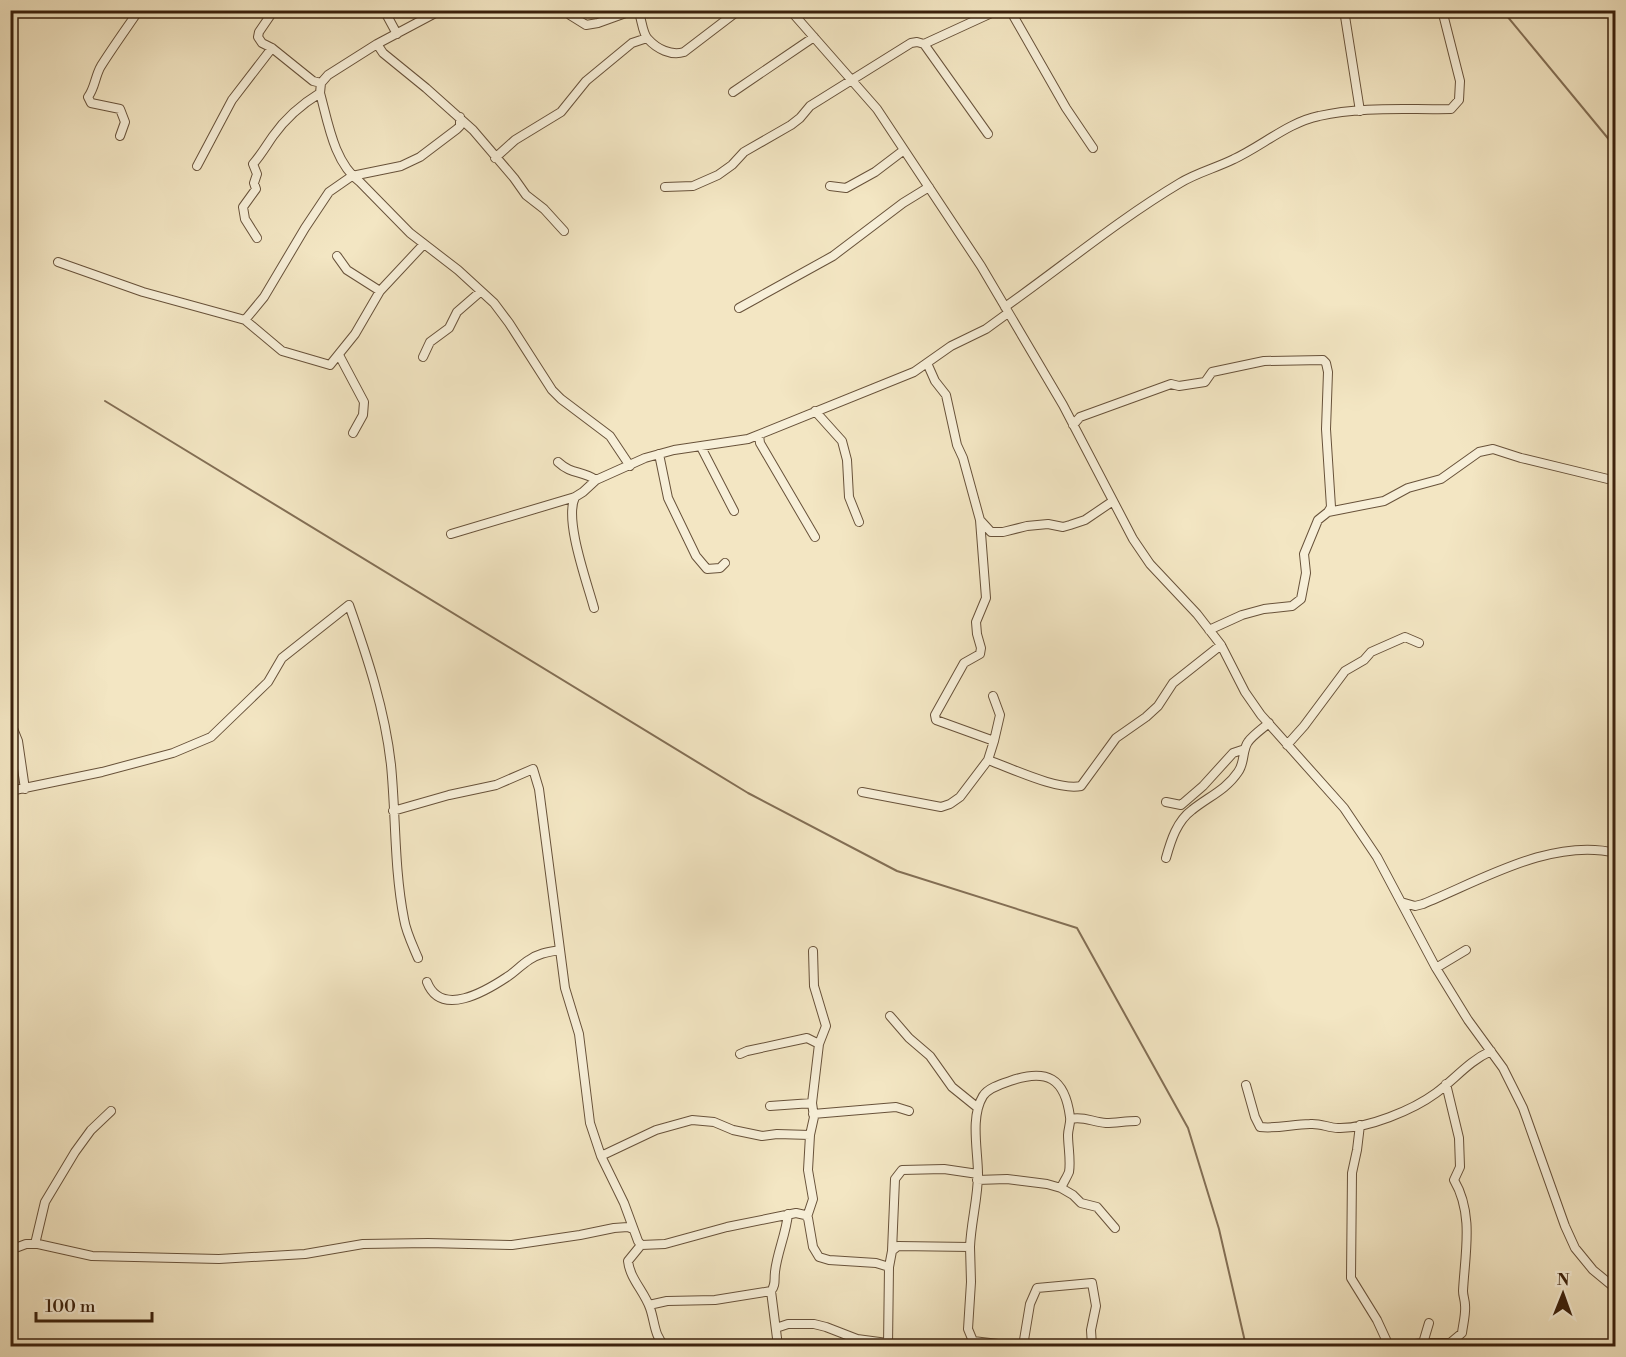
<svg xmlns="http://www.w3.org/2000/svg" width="1626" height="1357" viewBox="0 0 1626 1357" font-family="'Libre Bodoni',serif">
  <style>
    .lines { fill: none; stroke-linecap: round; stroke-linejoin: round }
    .stream { stroke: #836f55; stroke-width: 2 }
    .minor-casing { stroke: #68523a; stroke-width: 10 }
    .minor { stroke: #f7efd8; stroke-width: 8 }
  </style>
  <rect width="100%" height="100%" fill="#f3e6c3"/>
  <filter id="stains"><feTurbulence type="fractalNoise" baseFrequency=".00333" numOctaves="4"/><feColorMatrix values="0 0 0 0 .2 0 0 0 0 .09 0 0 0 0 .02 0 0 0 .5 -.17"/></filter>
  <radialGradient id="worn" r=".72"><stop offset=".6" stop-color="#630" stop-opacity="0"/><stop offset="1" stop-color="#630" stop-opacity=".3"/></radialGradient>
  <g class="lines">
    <path class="stream" d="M 1502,10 L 1616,148
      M 105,401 L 748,793 L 897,871 L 1077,928 L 1188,1128 L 1219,1229 L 1246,1346"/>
    <defs>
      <path id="minor" d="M 274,10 L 259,32 L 258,37 L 262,43 L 272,48 L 313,81 L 321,83
        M 384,10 L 397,34
        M 441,10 L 377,44 L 328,75 L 321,83 L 320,93 C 328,122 334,163 360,182 L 410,233 L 458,270 L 494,303 L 509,323 L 552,390 L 561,399 L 610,436 L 630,466
        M 567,10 L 570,15 L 586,25 L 598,23 L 634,10
        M 638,10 C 642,19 642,33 648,39 C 657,49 671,56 684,52 L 739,10
        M 790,10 L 877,109 L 981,266 L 1063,405 L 1133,539 L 1150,564 L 1197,614 L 1221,645 L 1245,692 L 1261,715 L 1344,808 L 1377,857 L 1436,968 L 1468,1020 L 1503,1068 L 1523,1108 L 1565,1226 L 1575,1248 L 1593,1270 L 1616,1289
        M 1010,10 L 1066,108 L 1093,148
        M 1344,10 L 1360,111
        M 377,44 L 383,53 L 426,88 L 473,130 L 514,178 L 526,195 L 544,209 L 564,231
        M 924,44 L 998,10
        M 733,92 L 814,37
        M 120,136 L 125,122 L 120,109 L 91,103 L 88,97 C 95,88 95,76 101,66 C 113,47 126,29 139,10
        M 495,158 L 515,140 L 561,112 L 586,81 L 632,43 L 647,38
        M 197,166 L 232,100 L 272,48
        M 830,186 L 846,188 L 875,172 L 904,150
        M 665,187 L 693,186 L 718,175 L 732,165 L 744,152 L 791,125 L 800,118 L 810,106 L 911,43 L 917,42 L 924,44 L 988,134
        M 257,238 L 245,219 L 243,207 L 256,189 L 254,183 L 257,174 L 253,164 C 261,155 266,146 273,136 C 285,119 302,104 320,93
        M 337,256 L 347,270 L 380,291
        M 58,262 L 143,292 L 245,320 L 282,351 L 330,365 L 355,334 L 380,291 L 423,245
        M 1005,307 C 1063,266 1118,220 1180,183 C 1196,173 1216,168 1234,159 C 1262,146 1289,122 1319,116 C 1362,106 1408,110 1451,109 L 1459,100 L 1460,81 L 1442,10
        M 739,308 L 833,256 L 903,203 L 929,187
        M 245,320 L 264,297 L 305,228 L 329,192 L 352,176 L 401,166 L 420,157 L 457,129 L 460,126 L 460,117
        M 339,355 L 364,402 L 363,415 L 353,433
        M 423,357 L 430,342 L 449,328 L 457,312 L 480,292
        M 927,363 L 935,381 L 946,395 L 957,445 L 963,458 L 980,520 L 991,532 L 1003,532 L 1027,526 L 1048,524 L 1063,527 L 1070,525 L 1085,520 L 1113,501
        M 815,411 L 842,441 L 847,460 L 849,497 L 859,522
        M 1073,425 L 1080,417 L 1171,384 L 1179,386 L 1205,382 L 1212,372 L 1264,361 L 1323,360 L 1326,363 L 1328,372 L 1326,429 L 1331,507 L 1328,512
        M 759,435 L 760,443 L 815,537
        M 701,447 L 734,511
        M 659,454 L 668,498 L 696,556 L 707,569 L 720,568 L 725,563
        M 558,462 C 572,475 581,470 596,480
        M 575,497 C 564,520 587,582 594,608
        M 451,534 L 575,497 L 583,492 L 596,480 L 645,458 L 674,450 L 748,439 L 914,372 L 951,346 L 986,329 L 1008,313
        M 1209,630 L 1242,615 L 1264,609 L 1292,606 L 1301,599 L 1306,573 L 1304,554 L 1318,520 L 1328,512 L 1384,501 L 1408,488 L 1441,479 L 1479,452 L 1493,449 L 1521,458 L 1616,481
        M 993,696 L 1000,715 L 994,741
        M 10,721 L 18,741 L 25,789
        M 1287,745 L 1304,726 L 1345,671 L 1364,660 L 1371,652 L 1405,637 L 1419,643
        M 988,760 C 1011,768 1058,791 1081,786 L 1116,738 L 1146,717 L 1158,706 L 1173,683 L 1221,645
        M 10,791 L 102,772 L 173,753 L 211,737 L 268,682 L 282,658 L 349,605 C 367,656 385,710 391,765 C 396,816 394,868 404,919 C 406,932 413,946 418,958
        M 862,792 L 941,807 L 950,804 L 960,797 L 988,760 L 994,741 L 936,720 L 935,715 L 964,663 L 980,654 L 981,648 L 977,634 L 976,622 L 986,598 L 980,520
        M 1166,802 L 1181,805 L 1203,786 L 1233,753 L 1245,749
        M 393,811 L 449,795 L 496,785 L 533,769 L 539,789 L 565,988 L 579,1034 L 590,1123 L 601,1156 L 624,1203 L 638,1241 L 641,1245 L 665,1244 L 727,1227 L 796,1213 L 805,1215 L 808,1218 L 813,1247 L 819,1257 L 829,1260 L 876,1263 L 889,1267
        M 1166,858 C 1171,840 1177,821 1192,810 C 1208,797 1226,790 1238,772 C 1245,763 1242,750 1248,742 C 1253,735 1262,729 1269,723
        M 1401,902 L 1415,906 L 1423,904 C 1480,881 1552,837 1616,853
        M 813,951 L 814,986 L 826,1026 L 819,1044
        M 1436,968 L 1466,950
        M 427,982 C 441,1018 486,991 507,977 C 515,972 521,965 529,960 C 539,953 549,952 560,950
        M 890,1016 L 909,1038 L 930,1056 L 952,1087 L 978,1108
        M 740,1054 L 747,1051 L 807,1038 L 819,1044 L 812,1103
        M 1246,1085 L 1255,1117 L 1260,1127 C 1278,1129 1293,1124 1310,1124 C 1320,1123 1329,1128 1338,1128 C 1367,1129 1413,1110 1436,1093 C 1455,1079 1469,1061 1491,1051
        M 770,1106 L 812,1103 L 814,1117 L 810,1135 L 808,1170 L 813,1199 L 807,1217
        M 813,1114 L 896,1107 L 909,1111
        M 1071,1119 C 1083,1116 1093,1122 1106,1123 C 1116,1123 1126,1121 1136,1121
        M 1360,1125 L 1357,1150 L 1352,1173 L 1351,1278 L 1377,1320 L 1389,1346
        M 601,1156 L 656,1130 L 692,1120 L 714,1122 L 733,1130 L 762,1136 L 777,1134 L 810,1135
        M 977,1180 L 1007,1179 L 1047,1184 L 1061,1188 L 1073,1195 L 1081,1203 L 1097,1207 L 1115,1228
        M 35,1244 L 45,1202 L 75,1152 L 91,1130 L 111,1111
        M 641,1245 L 628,1261 C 630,1279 644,1291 650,1308 C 655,1322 654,1336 665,1346
        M 970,1247 L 971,1282 L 968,1329 L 973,1341 L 1015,1346
        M 10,1250 L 26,1244 L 38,1244 L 92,1256 L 219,1259 L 305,1254 L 363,1244 L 428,1243 L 512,1245 L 580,1235 L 614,1228 L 628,1227 L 633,1229
        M 892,1251 L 895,1179 L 902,1170 L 944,1169 L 978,1174
        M 771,1291 L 778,1346
        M 649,1305 L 667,1301 L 715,1300 L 771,1291 C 776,1285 774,1280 775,1272 C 777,1253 786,1234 788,1214
        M 776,1328 L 788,1324 L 814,1324 L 826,1327 L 857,1339 L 887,1343
        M 1423,1343 L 1450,1343 L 1462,1333 C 1463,1324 1466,1314 1465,1305 C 1465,1300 1463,1296 1463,1291 C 1465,1253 1474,1214 1454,1180 L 1460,1167 L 1459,1138 L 1446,1084
        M 888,1346 L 889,1267 L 892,1251 L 898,1246 L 970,1247 C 971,1222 978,1198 978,1174 C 978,1151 970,1117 983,1096 C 988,1088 1001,1084 1010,1081 C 1047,1068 1065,1078 1070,1117 C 1071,1123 1068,1129 1068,1135 C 1068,1146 1071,1161 1069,1172 C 1067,1177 1063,1183 1061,1188
        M 1023,1346 L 1030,1304 L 1037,1288 L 1092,1283 L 1096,1306 L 1091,1330 L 1092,1346
        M 1400,1346 L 1423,1343 L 1429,1323"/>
    </defs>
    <use href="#minor" class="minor-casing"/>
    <use href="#minor" class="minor"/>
  </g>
  <rect width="1626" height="1357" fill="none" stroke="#f3e6c3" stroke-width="36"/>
  <rect x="12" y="12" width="1602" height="1333" fill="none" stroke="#3a200c" stroke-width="3"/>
  <rect x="18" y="18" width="1590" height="1321" fill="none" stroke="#3a200c" stroke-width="1.5"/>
  <g transform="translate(1563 1294) rotate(1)" stroke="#f7efd8" stroke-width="4.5" paint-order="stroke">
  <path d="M0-4.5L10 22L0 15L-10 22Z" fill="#3a200c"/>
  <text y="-9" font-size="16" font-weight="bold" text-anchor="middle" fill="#3a200c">N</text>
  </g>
  <path d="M36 1312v9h116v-9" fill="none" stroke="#3a200c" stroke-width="3"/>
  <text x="45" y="1312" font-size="18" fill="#3a200c" stroke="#f7efd8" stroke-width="4.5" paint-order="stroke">100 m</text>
  <rect width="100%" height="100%" filter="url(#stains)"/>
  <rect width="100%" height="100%" fill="url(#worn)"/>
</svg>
